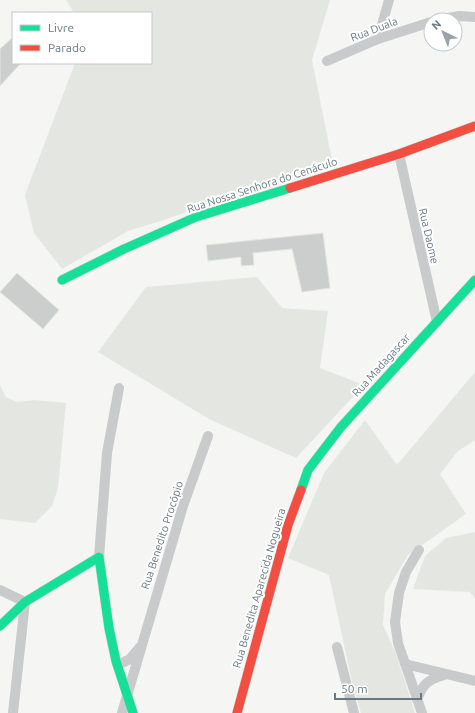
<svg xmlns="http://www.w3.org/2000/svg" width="475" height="713" viewBox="0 0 475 713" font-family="Ubuntu,sans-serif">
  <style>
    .green { fill: #e4e7e1 }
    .building { fill: #cccece; stroke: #e4e4e4 }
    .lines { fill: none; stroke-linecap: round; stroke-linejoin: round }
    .fast-casing { stroke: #d2d3d3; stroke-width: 10 }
    .jam-casing { stroke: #d2d3d3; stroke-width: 10 }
    .street { stroke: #c9cacb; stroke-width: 10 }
    .fast { stroke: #16e098; stroke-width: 9 }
    .jam { stroke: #f24e42; stroke-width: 9 }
    .labels { text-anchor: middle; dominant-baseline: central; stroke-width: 4; stroke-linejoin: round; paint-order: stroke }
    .street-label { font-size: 11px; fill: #677882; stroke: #fff }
  </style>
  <rect width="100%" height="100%" fill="#f5f5f4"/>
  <path class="green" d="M 66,0 L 330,0 L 312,60 L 332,160 L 164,220 L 128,231 L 62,269 L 34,233 L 25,195 L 75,63 L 151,63 L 151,13 L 74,13 Z
    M 257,277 L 282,308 L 328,311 L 320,368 L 364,385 L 296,458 L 209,419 L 98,352 L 146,287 Z
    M 475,372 L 475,440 L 458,451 L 440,474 L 466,514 L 408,555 L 385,594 L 383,625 L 396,654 L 415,713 L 361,713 L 352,682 L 329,575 L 288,558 L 324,473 L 365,420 L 397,465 Z
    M 0,385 L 6,397 L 17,402 L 34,400 L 66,403 L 58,488 L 52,506 L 35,523 L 0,519 Z
    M 475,532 L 475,599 L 470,592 L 413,589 L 425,556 L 446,538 Z"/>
  <path class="building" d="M 13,37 L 13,63 L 21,63 L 0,86 L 0,49 Z
    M 323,233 L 330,288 L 302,292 L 292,249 L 253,253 L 254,265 L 241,266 L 241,257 L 208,261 L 206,245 Z
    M 17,273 L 59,310 L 43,329 L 0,292 Z"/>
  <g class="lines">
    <defs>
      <path id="fast" d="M 62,280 L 124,249 L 196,217 L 290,188
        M 301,490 L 308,470 L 341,427 L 475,280
        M 0,626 L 25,602 L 99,557 L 109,628 L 116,661 L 133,713"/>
      <path id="jam" d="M 290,188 L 399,154 L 475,126
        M 237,713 L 288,525 L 301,490"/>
    </defs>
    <use href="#fast" class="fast-casing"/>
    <use href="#jam" class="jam-casing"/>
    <path class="street" d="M 438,20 L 459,16 L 475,17
      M 378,39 L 389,0
      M 327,61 L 378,39 L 431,22
      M 399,154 L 437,322
      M 419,550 L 406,572 L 399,593 L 395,622 L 398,643 L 422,713
      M 99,557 L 107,453 L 119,388
      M 0,590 L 25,602 L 13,713
      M 337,647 L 354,713
      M 405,664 L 475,681
      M 118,665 L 130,659 L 140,647
      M 417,700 C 423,683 428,680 444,675
      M 122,713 L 183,506 L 208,436"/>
    <use href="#fast" class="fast"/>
    <use href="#jam" class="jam"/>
  </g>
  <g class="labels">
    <g class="street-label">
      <text transform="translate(374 29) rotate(-21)">Rua Duala</text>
      <text transform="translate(262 185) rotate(-18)">Rua Nossa Senhora do Cenáculo</text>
      <text transform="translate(429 236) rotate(77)">Rua Daome</text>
      <text transform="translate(381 365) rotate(-48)">Rua Madagascar</text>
      <text transform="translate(162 535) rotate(-72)">Rua Benedito Procópio</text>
      <text transform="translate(259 588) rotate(-74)">Rua Benedita Aparecida Nogueira</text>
    </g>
  </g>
  <rect x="12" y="12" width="140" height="52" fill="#ffffff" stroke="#c2c9cd"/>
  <rect x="20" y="25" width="20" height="6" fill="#16e098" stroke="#c2c9cd"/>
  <text x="48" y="32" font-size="12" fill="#677882">Livre</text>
  <rect x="20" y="45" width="20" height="6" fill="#f24e42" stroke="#c2c9cd"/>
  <text x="48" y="52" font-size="12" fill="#677882">Parado</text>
  <g transform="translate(443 32) rotate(317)"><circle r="19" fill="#ffffff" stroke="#c2c9cd"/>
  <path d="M0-3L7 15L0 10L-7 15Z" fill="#99a4aa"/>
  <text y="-6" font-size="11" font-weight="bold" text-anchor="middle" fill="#677882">N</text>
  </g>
  <path d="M335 693v6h86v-6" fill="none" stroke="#677882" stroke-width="2"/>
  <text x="341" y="693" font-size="12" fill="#677882" stroke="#ffffff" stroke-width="3" paint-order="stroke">50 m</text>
</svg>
